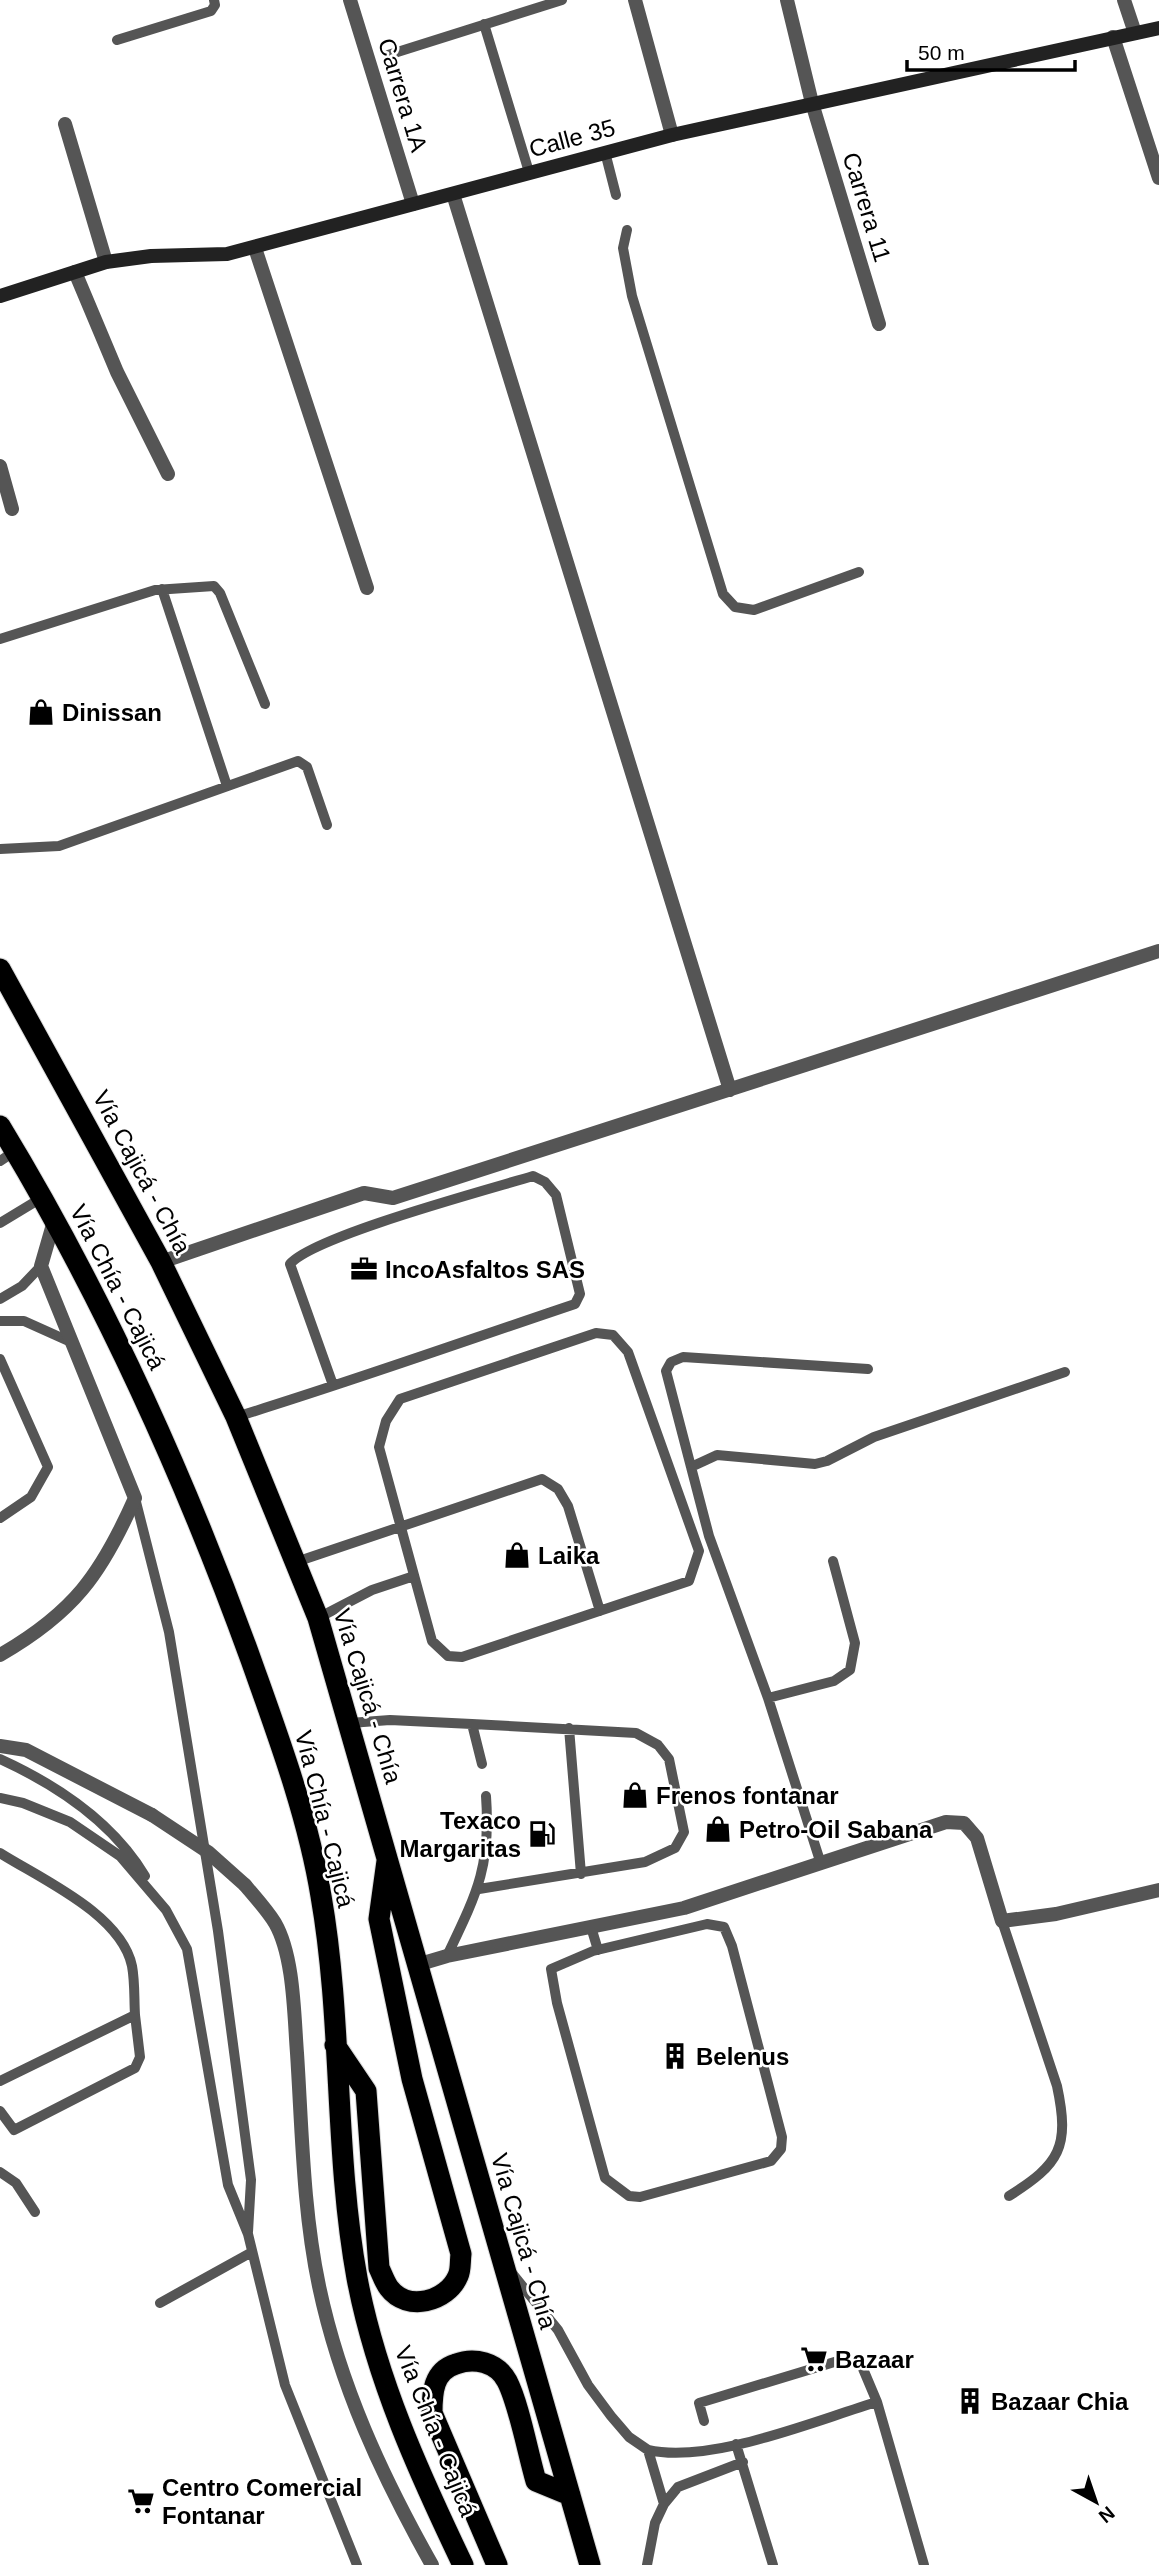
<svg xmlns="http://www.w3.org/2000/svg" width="1159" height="2565" viewBox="0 0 1159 2565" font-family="Helvetica,sans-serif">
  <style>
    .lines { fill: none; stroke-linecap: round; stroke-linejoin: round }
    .highway-casing { stroke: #dbdbdb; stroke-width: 23 }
    .lane { stroke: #555; stroke-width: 10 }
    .street { stroke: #555; stroke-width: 14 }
    .secondary { stroke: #222; stroke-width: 14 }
    .highway { stroke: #000; stroke-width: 21 }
    .street-bridge { stroke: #555; stroke-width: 14 }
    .labels { text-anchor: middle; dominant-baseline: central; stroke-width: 5; stroke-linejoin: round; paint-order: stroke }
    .street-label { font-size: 24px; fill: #000; stroke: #fff }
    .poi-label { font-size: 24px; font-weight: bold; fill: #000; stroke: #fff; text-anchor: start }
  </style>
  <rect width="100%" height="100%" fill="#fff"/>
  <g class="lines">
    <defs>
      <path id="highway" d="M 0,969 L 161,1262 L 236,1417 L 318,1618 L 590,2565
        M 0,1126 C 102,1294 184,1475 251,1660 C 278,1736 308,1816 321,1896 C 343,2022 334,2152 357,2278 C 376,2379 419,2473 463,2565
        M 335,2045 L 366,2091 L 379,2268 C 382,2274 385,2283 389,2288 C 407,2312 447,2302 458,2276 C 461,2270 460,2261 461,2254 L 412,2079 L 379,1919 L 387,1861
        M 497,2565 L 432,2413 C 432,2393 433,2371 456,2364 C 474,2357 497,2362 507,2381 C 519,2404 528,2454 536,2481 L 570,2495"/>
    </defs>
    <use href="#highway" class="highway-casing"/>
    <path class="lane" d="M 484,24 L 529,172
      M 117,40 L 211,11 L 215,5 L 214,0
      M 388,55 L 562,0
      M 605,152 L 616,195
      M 627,230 L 623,248 L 632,296 L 723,594 L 735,607 L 754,610 L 859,572
      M 162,589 L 227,786
      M 0,639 L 155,590 L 214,586 L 220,593 L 265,704
      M 0,849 L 59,846 L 298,761 L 307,767 L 327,825
      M 0,1161 L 15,1151
      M 0,1223 L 43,1197
      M 0,1299 L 22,1286 L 41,1266
      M 0,1321 L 24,1321 L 73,1343
      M 596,1333 L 613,1335 L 628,1352 L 699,1551 L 689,1581 L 462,1657 L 448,1656 L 432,1641 L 379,1447 L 386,1421 L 400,1399 Z
      M 0,1359 L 48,1467 L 31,1497 L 0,1518
      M 236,1417 C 350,1382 462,1342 575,1304 L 580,1294 L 556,1195 L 545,1182 L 533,1176 C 487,1190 314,1236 290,1264 L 333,1385
      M 691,1467 L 717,1455 L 815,1464 L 827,1461 L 874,1437 L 1065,1372
      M 135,1498 L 169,1632 L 218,1931 L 251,2180 L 248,2232
      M 296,1562 L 542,1479 L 558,1489 L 568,1506 L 600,1611
      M 318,1618 L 372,1590 L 414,1576
      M 768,1698 L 834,1681 L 850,1670 L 855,1643 L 833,1561
      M 350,1723 L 390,1720 L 472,1724 L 482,1764
      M 472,1724 L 636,1733 L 658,1745 L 669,1759 L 684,1832 L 675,1848 L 645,1862 L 479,1889
      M 569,1728 L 581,1874
      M 0,1759 C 57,1785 112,1821 145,1876
      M 0,1798 L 23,1803 L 70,1822 L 120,1856 L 166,1910 L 187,1949 L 228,2185 L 248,2234 L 285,2385 L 357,2565
      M 0,1853 C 41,1879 121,1914 132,1966 C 135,1982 134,1999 135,2015 L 0,2081
      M 821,1864 L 768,1698 L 709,1536 L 666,1371 L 671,1362 L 683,1357 L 868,1369
      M 1002,1921 L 1057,2086 C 1070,2147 1060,2164 1009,2196
      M 707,1924 L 724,1927 L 732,1946 L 782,2137 L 781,2149 L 771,2161 L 640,2197 L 629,2196 L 605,2178 L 557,2003 L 551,1969 L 593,1951 Z
      M 591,1927 L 598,1950
      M 447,1956 C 477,1893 491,1867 486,1796
      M 0,2111 L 14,2130 L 135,2068 L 140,2057 L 135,2015
      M 0,2172 L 16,2183 L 35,2212
      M 511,2272 L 558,2330 L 588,2385 L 611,2416 L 629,2437 L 648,2450 L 664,2504 L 655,2523 L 647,2565
      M 160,2303 L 252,2252
      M 704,2421 L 699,2403 L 841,2360 L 861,2364 L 877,2402 L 924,2565
      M 736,2444 L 773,2565
      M 648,2450 C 712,2464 813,2421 877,2402
      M 664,2504 L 678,2487 L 743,2462"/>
    <path class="street" d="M 350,0 L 413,204
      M 635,0 L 672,135
      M 787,0 L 812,103 L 879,324
      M 1124,0 L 1135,33
      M 1113,37 L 1159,178
      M 65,124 L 106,262
      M 453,194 L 730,1090
      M 255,248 L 367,588
      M 75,272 L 117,372 L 168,474
      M 0,466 L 12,509
      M 161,1262 L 364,1193 L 393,1198 L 1159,951
      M 0,1655 C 73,1613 101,1575 135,1498 L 41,1266 L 54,1221
      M 0,1746 L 26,1750 L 152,1815
      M 245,1885 C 255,1897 267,1910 275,1923 C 294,1956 294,2015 297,2053 C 302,2130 303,2210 319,2286 C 340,2386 382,2476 432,2565
      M 420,1964 L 447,1956 L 684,1908 L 946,1822 L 964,1823 L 977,1838 L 1002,1921 L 1056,1914 L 1159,1890"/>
    <path class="secondary" d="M 0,296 L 106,262 L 151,256 L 227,254 L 672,135 L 1159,28"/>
    <use href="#highway" class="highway"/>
    <path class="street-bridge" d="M 152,1815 L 208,1852 L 245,1885"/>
  </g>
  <defs>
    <symbol id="shop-bare" viewBox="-9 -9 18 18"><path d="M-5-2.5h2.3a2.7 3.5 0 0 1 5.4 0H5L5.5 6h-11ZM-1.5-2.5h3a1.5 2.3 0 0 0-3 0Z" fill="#000" stroke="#fff" stroke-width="2.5" paint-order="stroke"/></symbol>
    <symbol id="office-bare" viewBox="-9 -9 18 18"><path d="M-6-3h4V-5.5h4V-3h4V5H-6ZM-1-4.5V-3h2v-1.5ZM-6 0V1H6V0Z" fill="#000" stroke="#fff" stroke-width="2.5" paint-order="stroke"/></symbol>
    <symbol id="fuel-bare" viewBox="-9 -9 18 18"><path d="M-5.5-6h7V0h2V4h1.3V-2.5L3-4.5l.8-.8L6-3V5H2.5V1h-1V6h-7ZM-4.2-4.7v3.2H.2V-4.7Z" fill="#000" stroke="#fff" stroke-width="2.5" paint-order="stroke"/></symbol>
    <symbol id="building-bare" viewBox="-9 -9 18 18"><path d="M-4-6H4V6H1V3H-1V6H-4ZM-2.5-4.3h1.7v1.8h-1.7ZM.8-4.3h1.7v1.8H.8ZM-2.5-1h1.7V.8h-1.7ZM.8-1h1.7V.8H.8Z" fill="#000" stroke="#fff" stroke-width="2.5" paint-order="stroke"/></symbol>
    <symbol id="supermarket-bare" viewBox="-9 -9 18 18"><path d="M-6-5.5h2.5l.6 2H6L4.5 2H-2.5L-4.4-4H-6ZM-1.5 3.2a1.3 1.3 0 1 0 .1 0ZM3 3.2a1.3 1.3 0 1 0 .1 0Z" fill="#000" stroke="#fff" stroke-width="2.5" paint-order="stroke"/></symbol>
  </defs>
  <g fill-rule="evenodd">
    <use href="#shop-bare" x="22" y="693" width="38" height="38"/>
    <use href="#office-bare" x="345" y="1250" width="38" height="38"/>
    <use href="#shop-bare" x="498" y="1536" width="38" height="38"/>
    <use href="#shop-bare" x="616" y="1776" width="38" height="38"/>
    <use href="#shop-bare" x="699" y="1810" width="38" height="38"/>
    <use href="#fuel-bare" x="523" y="1815" width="38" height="38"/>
    <use href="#building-bare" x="656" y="2037" width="38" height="38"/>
    <use href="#supermarket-bare" x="795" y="2340" width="38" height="38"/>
    <use href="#building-bare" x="951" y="2382" width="38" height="38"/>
    <use href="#supermarket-bare" x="122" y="2482" width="38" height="38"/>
  </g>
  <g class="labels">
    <g class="street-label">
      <text transform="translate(403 95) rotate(73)">Carrera 1A</text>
      <text transform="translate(572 138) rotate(-15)">Calle 35</text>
      <text transform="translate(867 207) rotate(73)">Carrera 11</text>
      <text transform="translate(142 1172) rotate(62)">Vía Cajicá - Chía</text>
      <text transform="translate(118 1287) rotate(63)">Vía Chía - Cajicá</text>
      <text transform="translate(368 1696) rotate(73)">Vía Cajicá - Chía</text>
      <text transform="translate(325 1819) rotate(76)">Vía Chía - Cajicá</text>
      <text transform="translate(524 2241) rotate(74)">Vía Cajicá - Chía</text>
      <text transform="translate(436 2431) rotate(68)">Vía Chía - Cajicá</text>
    </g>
    <g class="poi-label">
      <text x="62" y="712">Dinissan</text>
      <text x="385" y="1269">IncoAsfaltos SAS</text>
      <text x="538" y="1555">Laika</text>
      <text x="656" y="1795">Frenos fontanar</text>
      <text x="521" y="1820" text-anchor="end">Texaco<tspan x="521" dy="28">Margaritas</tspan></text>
      <text x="739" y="1829">Petro-Oil Sabana</text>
      <text x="696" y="2056">Belenus</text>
      <text x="835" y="2359">Bazaar</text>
      <text x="991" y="2401">Bazaar Chia</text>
      <text x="162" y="2487">Centro Comercial<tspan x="162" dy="28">Fontanar</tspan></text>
    </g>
  </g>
  <g transform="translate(1096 2502) rotate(140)" stroke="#ffffff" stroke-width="5" paint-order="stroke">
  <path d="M0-5L12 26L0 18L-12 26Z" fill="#000000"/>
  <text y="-10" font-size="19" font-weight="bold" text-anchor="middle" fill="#000000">N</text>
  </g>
  <path d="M907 60v10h168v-10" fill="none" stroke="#000000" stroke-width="3.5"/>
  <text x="918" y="60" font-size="21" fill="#000000" stroke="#ffffff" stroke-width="5" paint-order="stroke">50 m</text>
</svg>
